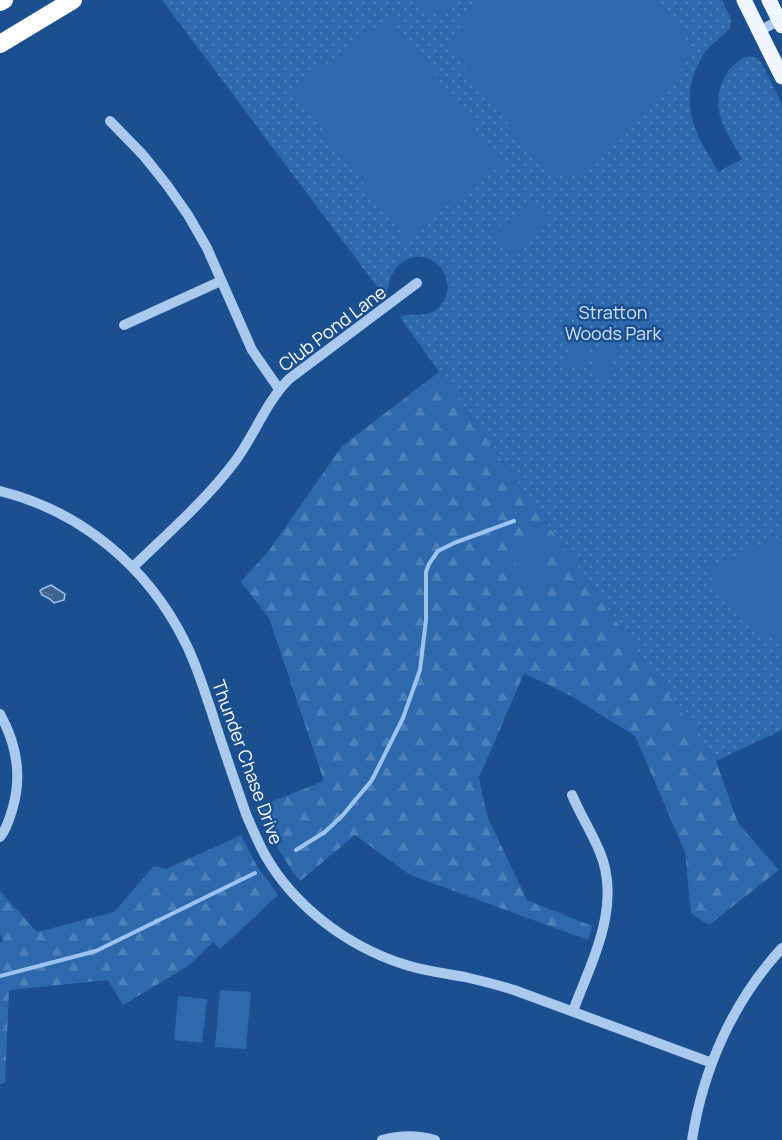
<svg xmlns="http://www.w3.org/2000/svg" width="782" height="1140" viewBox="0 0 782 1140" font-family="Manrope,sans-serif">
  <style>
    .grass { fill: url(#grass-dots) }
    .forest { fill: url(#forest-firs) }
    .garden { fill: #2e69ad }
    .water { fill: url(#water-ripples); stroke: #9cc4f0; stroke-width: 1.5 }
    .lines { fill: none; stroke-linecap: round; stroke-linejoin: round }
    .stream { stroke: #9cc4f0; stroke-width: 4 }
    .minor { stroke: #a9c9ee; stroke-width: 10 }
    .major { stroke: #f0f6ff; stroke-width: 15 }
    .highway { stroke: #fff; stroke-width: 18 }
    .labels { text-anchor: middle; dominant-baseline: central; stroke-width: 5; stroke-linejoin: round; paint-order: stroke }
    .park-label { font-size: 18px; fill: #cfe3fa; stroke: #1b4f8f }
    .street-label { font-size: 18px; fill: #fff; stroke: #1b4f8f }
  </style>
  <defs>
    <pattern id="grass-dots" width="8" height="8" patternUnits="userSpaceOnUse" patternTransform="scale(1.5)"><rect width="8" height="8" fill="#2e69ad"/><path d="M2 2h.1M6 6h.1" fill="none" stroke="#4d80b9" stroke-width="1.8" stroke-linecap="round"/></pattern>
    <pattern id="forest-firs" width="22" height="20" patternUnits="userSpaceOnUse" patternTransform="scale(1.5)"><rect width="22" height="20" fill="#2e69ad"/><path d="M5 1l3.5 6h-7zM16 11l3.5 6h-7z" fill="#4d80b9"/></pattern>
    <pattern id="water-ripples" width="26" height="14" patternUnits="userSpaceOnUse" patternTransform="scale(1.5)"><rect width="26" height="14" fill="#3c6290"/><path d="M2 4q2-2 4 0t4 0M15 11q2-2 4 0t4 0" fill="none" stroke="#597aa1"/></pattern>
  </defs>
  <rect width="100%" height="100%" fill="#1b4f8f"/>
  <path class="grass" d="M 162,0 L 722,0 L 731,19 L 730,29 C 722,36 713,43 706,51 C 689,74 685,104 696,131 C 702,145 711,158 718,172 L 742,159 C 736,147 727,135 722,122 C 713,99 720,74 740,60 C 748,54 754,56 761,62 L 782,104 L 782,730 L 716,761 L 400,317 C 413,312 428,319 439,307 C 463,283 433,244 404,261 C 398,265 392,271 390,279 C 388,286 389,290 384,296 Z"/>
  <path class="forest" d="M 439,372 L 716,761 L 738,823 L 779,870 L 709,925 L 691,913 L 685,852 L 635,736 L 571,696 L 524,673 L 479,778 L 487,816 L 527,900 L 592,926 L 588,940 L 410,875 L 355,835 L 300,881 C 282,858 269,834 258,807 L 324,781 L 269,618 L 241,582 L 270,549 L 342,446 Z
    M 241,835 L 257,866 L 278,895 L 220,949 L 213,942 L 188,966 L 123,1005 L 108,980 L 9,990 L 5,1082 L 0,1085 L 0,942 L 3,941 L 0,934 L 0,891 L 37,932 L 114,912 L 154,866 L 166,869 Z"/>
  <path class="garden" d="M 420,0 L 451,0 L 453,3 L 429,16 Z
    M 482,0 L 657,0 C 674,16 685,33 694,55 L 619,137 L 581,175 L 553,173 L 522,141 L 448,48 L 463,22 Z
    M 390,16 L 503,164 L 405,238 L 292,90 Z
    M 532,201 L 550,223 L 511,253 L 493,231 Z
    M 580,325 L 598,332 L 583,370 L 565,363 Z
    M 604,334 L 622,341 L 606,379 L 589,372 Z
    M 782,536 L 782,641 C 743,631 723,603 707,568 Z
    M 521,539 L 547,545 L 538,587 L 512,581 Z
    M 220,990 L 251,992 L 246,1049 L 215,1047 Z
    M 178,996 L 207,999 L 202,1043 L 174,1040 Z"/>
  <path class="water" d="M 51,585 L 65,594 L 64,600 L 54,603 L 50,599 L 42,595 L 40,591 L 42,589 Z"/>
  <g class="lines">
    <path class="stream" d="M 296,850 L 325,832 L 343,815 L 372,780 L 403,718 L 420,670 L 426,620 L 426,572 L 429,564 L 438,551 L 454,543 L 514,521
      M 0,976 L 96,951 L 255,873"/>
    <path class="minor" d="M 759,31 L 782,19
      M 110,121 L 143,155 L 167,185 L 188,215 L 207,248 L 252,350 L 279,389
      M 124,325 L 221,281
      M 0,491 C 81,511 148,567 185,642 C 196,663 203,687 211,710 C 222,745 234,779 246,814 C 252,828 258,842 265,855 C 294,906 347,946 403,964 C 423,971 444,973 465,977 C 482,981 498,985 514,990 L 712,1063
      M 133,567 C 167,534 204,502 233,464 C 254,437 265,403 289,379 L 417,283
      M 0,714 C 16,743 22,775 13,807 C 10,817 7,829 0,837
      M 572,795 C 580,814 591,831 599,850 C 623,904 592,960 573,1011
      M 382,1140 C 400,1135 418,1135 435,1140
      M 692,1140 C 703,1069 733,1001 782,948"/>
    <path class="major" d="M 744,0 L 782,77
      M 769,0 L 782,26"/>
    <path class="highway" d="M 0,2 L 4,0
      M 0,44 L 73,0"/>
  </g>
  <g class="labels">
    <g class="park-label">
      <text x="613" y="312">Stratton<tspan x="613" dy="21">Woods Park</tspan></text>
    </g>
    <g class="street-label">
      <text transform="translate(332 328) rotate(-37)">Club Pond Lane</text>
      <text transform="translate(248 762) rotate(70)">Thunder Chase Drive</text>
    </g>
  </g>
</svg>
